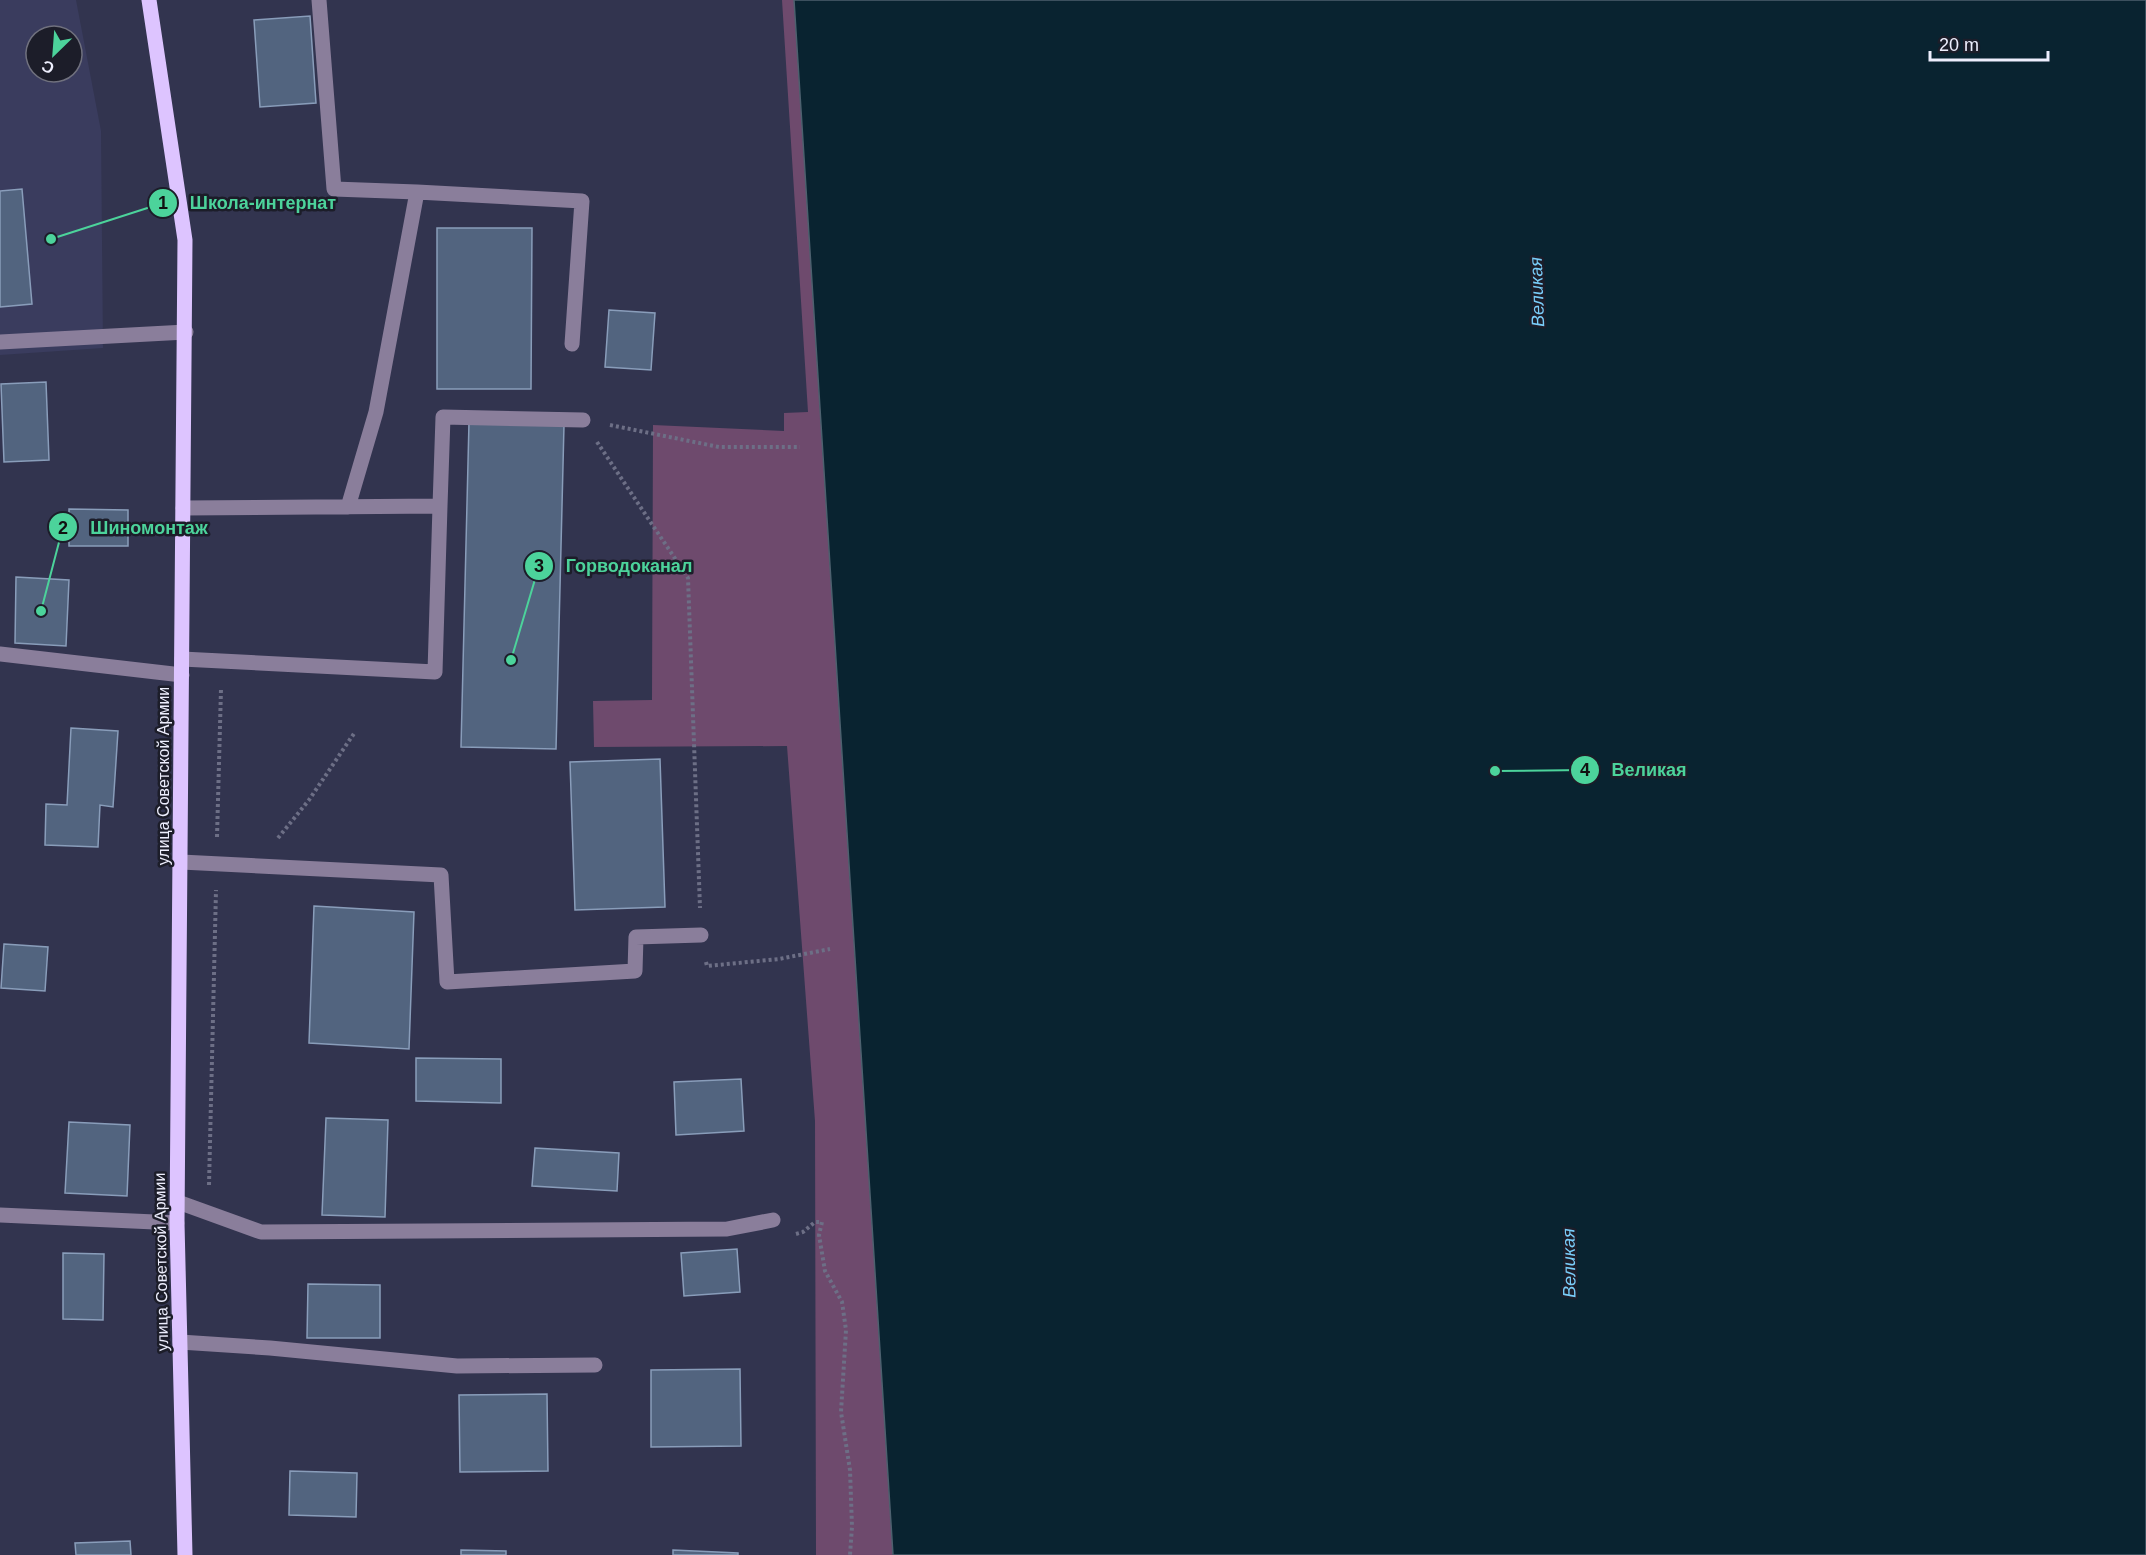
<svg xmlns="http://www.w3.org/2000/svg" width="2146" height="1555" viewBox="0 0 2146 1555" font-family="Arial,sans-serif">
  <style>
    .built { fill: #3a3c5e; fill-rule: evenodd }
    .green { fill: #6e4a6d }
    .water { fill: #092330; stroke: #4d606e; stroke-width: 1.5 }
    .building { fill: #52647f; stroke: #899dba; stroke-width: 1.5 }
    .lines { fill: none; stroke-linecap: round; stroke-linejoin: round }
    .path { stroke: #6d6f86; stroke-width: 4; stroke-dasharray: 3 3; stroke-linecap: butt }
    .minor { stroke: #8a7e9b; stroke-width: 15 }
    .major { stroke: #ddc4ff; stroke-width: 15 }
    .labels { text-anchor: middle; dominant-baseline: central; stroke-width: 5; stroke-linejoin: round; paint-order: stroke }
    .street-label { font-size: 16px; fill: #edeefd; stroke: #1c1d29 }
    .water-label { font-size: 18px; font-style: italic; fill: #79cdf9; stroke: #1c1d29 }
    .leader { fill: none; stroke: #4cd39b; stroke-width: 2 }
    .callout-dot { fill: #4cd39b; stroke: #1c1d29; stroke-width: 2 }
    .mark-label { font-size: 18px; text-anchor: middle; font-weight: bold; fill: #111 }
    .callout-label { font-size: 18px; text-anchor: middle; font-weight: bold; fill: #4cd39b; stroke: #1c1d29; stroke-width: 5; stroke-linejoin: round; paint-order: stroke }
  </style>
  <rect width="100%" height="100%" fill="#32344f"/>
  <path class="built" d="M 0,0 L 76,0 L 101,131 L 103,348 L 0,355 ZM 36,36 L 72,36 L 72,72 L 36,72 Z"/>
  <path class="green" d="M 782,0 L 794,0 L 893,1555 L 816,1555 L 815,1121 L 787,746 L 594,747 L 593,701 L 652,700 L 653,425 L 784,431 L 784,413 L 808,412 Z"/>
  <path class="water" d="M 794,0 L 2146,0 L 2146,1555 L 893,1555 Z"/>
  <path class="building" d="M 310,16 L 316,103 L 260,107 L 254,20 Z
    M 22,189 L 32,304 L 0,307 L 0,191 Z
    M 437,228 L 532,228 L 531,389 L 437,389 Z
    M 609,310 L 655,313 L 651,370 L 605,367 Z
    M 46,382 L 49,460 L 4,462 L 1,384 Z
    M 469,422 L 564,425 L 556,749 L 461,747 Z
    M 69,509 L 128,510 L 128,546 L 69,546 Z
    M 16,577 L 69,580 L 66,646 L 15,643 Z
    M 71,728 L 118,731 L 113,807 L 100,805 L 98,847 L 45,845 L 46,804 L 67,805 Z
    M 660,759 L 665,907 L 575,910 L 570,762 Z
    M 314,906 L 414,912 L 409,1049 L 309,1043 Z
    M 4,944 L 48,947 L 45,991 L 1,988 Z
    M 416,1058 L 501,1059 L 501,1103 L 416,1101 Z
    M 741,1079 L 744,1131 L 676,1135 L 674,1082 Z
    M 326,1118 L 388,1120 L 385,1217 L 322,1215 Z
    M 69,1122 L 130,1125 L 127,1196 L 65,1193 Z
    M 535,1148 L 619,1153 L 617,1191 L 532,1186 Z
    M 737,1249 L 740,1292 L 684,1296 L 681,1253 Z
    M 63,1253 L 104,1254 L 103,1320 L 63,1319 Z
    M 308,1284 L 380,1285 L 380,1338 L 307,1338 Z
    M 740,1369 L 741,1446 L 651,1447 L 651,1370 Z
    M 547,1394 L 548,1471 L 460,1472 L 459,1395 Z
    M 290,1471 L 357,1473 L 356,1517 L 289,1515 Z
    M 130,1541 L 131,1555 L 76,1555 L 75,1543 Z
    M 461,1550 L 506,1551 L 506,1555 L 461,1555 Z
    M 673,1550 L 738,1553 L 738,1555 L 673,1555 Z"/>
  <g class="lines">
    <path class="path" d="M 610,425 L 719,447 L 800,447
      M 597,442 L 688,578 L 700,908
      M 217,837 L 221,689
      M 278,838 L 309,800 L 355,732
      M 706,962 L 707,966 L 779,959 L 830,949
      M 209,1185 L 216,890
      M 796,1234 L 803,1232 L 815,1222 L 822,1222 L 819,1235 L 825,1271 L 842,1302 L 846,1330 L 841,1412 L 850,1470 L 852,1527 L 850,1555"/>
    <path class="minor" d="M 319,0 L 334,189 L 417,192
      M 0,342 L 186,332
      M 348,507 L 376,412 L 417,192 L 582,201 L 572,344
      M 183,508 L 440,506 L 443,417 L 583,420
      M 0,654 L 182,675
      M 182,659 L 435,672 L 440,506
      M 181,862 L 441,875 L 447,982 L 635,971 L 636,937 L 701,935
      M 178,1202 L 261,1232 L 727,1229 L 773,1220
      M 0,1215 L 177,1223
      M 180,1342 L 270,1348 L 457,1366 L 595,1365"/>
    <path class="major" d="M 149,0 L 185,240 L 177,1223 L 185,1555"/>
  </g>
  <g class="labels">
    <g class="street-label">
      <text transform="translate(163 776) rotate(-90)">улица Советской Армии</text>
      <text transform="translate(161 1262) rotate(-91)">улица Советской Армии</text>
    </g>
    <g class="water-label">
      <text transform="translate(1537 292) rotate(-92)">Великая</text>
      <text transform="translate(1569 1263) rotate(-91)">Великая</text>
    </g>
  </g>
  <path class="leader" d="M51 239L163 203M41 611L63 527M511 660L539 566M1495 771L1585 770"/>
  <g class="callout-dot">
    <circle cx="51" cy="239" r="6"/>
    <circle cx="41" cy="611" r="6"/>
    <circle cx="511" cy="660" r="6"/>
    <circle cx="1495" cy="771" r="6"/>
    <circle cx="163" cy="203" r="15"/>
    <circle cx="63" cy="527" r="15"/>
    <circle cx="539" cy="566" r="15"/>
    <circle cx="1585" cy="770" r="15"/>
  </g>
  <g class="mark-label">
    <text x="163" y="209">1</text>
    <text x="63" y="534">2</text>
    <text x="539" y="572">3</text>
    <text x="1585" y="776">4</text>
  </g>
  <g class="callout-label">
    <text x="263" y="209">Школа-интернат</text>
    <text x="149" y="534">Шиномонтаж</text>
    <text x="629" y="572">Горводоканал</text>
    <text x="1649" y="776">Великая</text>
  </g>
  <g transform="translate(54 54) rotate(205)"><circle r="28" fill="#1c1d29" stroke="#70717e" stroke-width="1.5"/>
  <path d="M0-4.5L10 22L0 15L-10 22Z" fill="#4cd39b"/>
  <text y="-9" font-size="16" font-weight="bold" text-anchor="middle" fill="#edeefd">С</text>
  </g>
  <path d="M1930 51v9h118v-9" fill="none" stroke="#edeefd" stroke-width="3"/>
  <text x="1939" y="51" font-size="18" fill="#edeefd" stroke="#1c1d29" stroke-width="4.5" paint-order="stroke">20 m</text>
</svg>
